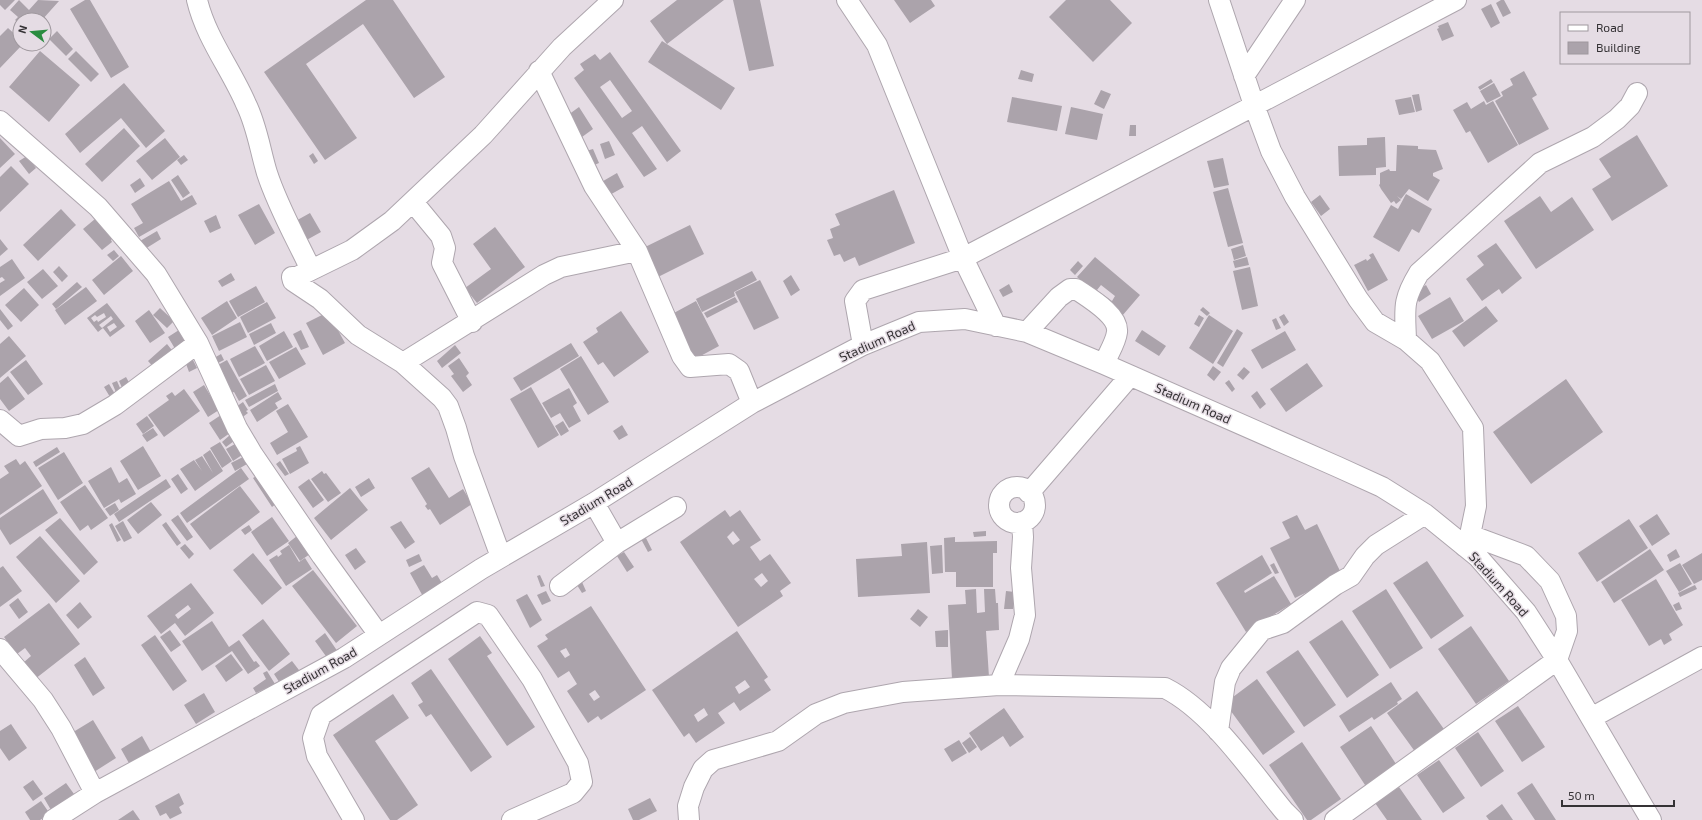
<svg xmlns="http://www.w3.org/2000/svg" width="1702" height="820" viewBox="0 0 1702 820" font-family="'Exo 2',sans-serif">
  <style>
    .building { fill: #aba3ab; fill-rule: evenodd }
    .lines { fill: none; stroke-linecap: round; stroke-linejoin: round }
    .minor-casing { stroke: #aea6ae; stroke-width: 22 }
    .minor { stroke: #fff; stroke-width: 20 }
    .labels { text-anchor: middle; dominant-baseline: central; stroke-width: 3; stroke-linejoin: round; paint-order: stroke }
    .street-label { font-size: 13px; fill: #353235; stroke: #e5dce4 }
  </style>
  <rect width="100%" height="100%" fill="#e5dce4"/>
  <path class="building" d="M 0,0 L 15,0 L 5,10 L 0,5 Z
    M 19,0 L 29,10 L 38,0 L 59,1 L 42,20 L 20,20 L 20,24 L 15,20 L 18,17 L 10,10 Z
    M 85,0 L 90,0 L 129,67 L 111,78 L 70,9 Z
    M 366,0 L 393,0 L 445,77 L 414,98 L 363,24 L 306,64 L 357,138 L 325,160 L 264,72 Z
    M 677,0 L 724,0 L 667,44 L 650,21 Z
    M 733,0 L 760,0 L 774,66 L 749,71 Z
    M 894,0 L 931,0 L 935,6 L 910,23 Z
    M 1066,0 L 1110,0 L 1132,23 L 1093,62 L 1049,17 Z
    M 1501,0 L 1504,0 L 1511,13 L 1503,17 L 1496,3 Z
    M 1491,4 L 1500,23 L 1491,28 L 1481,9 Z
    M 1448,22 L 1454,36 L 1442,41 L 1437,29 L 1439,28 L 1438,26 Z
    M 8,28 L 20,39 L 20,44 L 23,44 L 0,68 L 0,36 Z
    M 57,31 L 73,49 L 66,56 L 49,39 Z
    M 662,41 L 735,88 L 721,110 L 648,62 Z
    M 40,51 L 80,85 L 49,122 L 9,87 Z
    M 76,51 L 99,74 L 91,82 L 68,59 Z
    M 610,52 L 681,151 L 667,162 L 642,126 L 632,133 L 657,169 L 644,177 L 574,78 L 584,70 L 580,64 L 595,54 L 600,60 ZM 610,80 L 632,111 L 622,118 L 600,87 Z
    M 1021,70 L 1034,74 L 1032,82 L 1018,79 Z
    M 1524,71 L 1537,95 L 1532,98 L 1549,129 L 1519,145 L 1495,101 L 1503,96 L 1501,92 L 1513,85 L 1510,79 Z
    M 1491,79 L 1493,82 L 1480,90 L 1478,87 Z
    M 124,83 L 165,131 L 146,148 L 121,118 L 80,153 L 65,134 Z
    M 1494,83 L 1501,96 L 1487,103 L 1480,91 Z
    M 1101,90 L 1111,94 L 1104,109 L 1094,104 Z
    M 1419,94 L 1422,110 L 1416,112 L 1412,95 Z
    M 1012,97 L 1062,106 L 1057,131 L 1007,122 Z
    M 1411,97 L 1415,112 L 1399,115 L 1395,100 Z
    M 1484,101 L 1486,105 L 1493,101 L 1518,145 L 1488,163 L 1470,131 L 1466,133 L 1453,110 L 1467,102 L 1471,109 Z
    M 579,107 L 593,129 L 582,137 L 568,115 Z
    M 1071,107 L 1103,114 L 1097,140 L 1065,134 Z
    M 1130,125 L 1136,125 L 1136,136 L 1129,136 Z
    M 124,128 L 140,146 L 102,182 L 85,164 Z
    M 1637,135 L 1668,186 L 1612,221 L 1592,189 L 1611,177 L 1599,159 Z
    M 1385,137 L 1386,167 L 1376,168 L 1376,175 L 1339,176 L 1338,146 L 1367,145 L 1367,138 Z
    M 0,138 L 15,154 L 0,168 Z
    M 165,138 L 180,157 L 152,180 L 136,161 Z
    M 609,141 L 615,155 L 605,159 L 600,144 Z
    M 1397,145 L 1418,146 L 1418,149 L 1436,150 L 1443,169 L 1433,173 L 1433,176 L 1440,180 L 1428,201 L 1409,189 L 1401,199 L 1397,196 L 1401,200 L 1396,204 L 1394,201 L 1391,203 L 1381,189 L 1379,185 L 1380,184 L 1380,173 L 1389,169 L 1390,171 L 1396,171 Z
    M 593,149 L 599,163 L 592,166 L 586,151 Z
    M 313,153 L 318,161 L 314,164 L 309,156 Z
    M 184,155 L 188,160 L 181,165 L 177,160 Z
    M 27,156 L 36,168 L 29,174 L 19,161 Z
    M 1223,158 L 1229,185 L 1214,188 L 1207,161 Z
    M 11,166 L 29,184 L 0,212 L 0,177 Z
    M 617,173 L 624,187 L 606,197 L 598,184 Z
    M 178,175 L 190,193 L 183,198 L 171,180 Z
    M 140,178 L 145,186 L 135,193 L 130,185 Z
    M 169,181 L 181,201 L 192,195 L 197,204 L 139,237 L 134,228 L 143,223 L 131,204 Z
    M 1228,188 L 1243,243 L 1228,247 L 1213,192 Z
    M 894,190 L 915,243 L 859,266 L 855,257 L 844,262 L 840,254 L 834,256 L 827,240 L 833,238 L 830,229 L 840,225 L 835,214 Z
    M 1406,194 L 1432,209 L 1419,233 L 1412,229 L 1399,252 L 1373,237 L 1391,205 L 1398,209 Z
    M 1320,195 L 1330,209 L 1321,216 L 1311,202 Z
    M 1540,196 L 1551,212 L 1572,197 L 1594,230 L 1536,269 L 1504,221 Z
    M 259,204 L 275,233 L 255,245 L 238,215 Z
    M 61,209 L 76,225 L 38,261 L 23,245 Z
    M 310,213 L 321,232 L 303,242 L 292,223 Z
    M 216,215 L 221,228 L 210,233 L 204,221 Z
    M 95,219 L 112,239 L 111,240 L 112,242 L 102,250 L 83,229 Z
    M 690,225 L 704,254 L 656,278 L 641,249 Z
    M 495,227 L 525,267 L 477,303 L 465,288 L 491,269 L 473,244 Z
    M 157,231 L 161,239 L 145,249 L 140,241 Z
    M 0,239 L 8,249 L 0,256 Z
    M 1496,243 L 1522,278 L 1502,294 L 1499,289 L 1482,301 L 1466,279 L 1484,265 L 1477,256 Z
    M 1243,245 L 1246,256 L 1234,260 L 1231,249 Z
    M 114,250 L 119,256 L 113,261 L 107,255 Z
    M 1373,253 L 1388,280 L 1368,291 L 1354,265 L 1366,259 L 1367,261 L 1371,258 L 1369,255 Z
    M 121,256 L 133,271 L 104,295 L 92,280 Z
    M 1095,257 L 1140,295 L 1122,316 L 1077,277 ZM 1101,285 L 1115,296 L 1112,301 L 1097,290 Z
    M 1247,257 L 1249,265 L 1235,268 L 1233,261 Z
    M 12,259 L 25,278 L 0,296 L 0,283 L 5,280 L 2,277 L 0,278 L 0,267 Z
    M 1078,261 L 1083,266 L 1075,275 L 1070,270 Z
    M 59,266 L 68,276 L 62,282 L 53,272 Z
    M 1250,267 L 1258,306 L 1242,310 L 1233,271 Z
    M 43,269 L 58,286 L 42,299 L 27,282 Z
    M 752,271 L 757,280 L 734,292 L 735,296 L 702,312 L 696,299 Z
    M 231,273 L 235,280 L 222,287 L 218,281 Z
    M 791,275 L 800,290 L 791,296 L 783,281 Z
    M 760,280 L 779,318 L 754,330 L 735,292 Z
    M 77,282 L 82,287 L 56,309 L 52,304 Z
    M 1009,284 L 1013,292 L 1003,297 L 999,290 Z
    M 1426,285 L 1431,294 L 1419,302 L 1414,293 Z
    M 256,286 L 265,302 L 238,317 L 229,301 Z
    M 86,287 L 97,301 L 65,325 L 55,310 Z
    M 24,288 L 39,305 L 21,322 L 5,305 Z
    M 735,297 L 738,302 L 707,318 L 704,313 Z
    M 1450,297 L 1464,321 L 1432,339 L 1418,316 Z
    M 227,301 L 237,318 L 212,335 L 201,318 Z
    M 696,301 L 719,346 L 695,359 L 672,314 Z
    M 267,302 L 276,318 L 248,333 L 240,317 Z
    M 107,303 L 125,326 L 110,337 L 103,328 L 98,332 L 87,318 ZM 104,313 L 106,317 L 98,322 L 97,320 L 94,322 L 91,318 L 95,315 L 97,317 ZM 111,316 L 113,319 L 102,328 L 99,325 ZM 114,323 L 117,327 L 110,332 L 107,327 Z
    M 1486,306 L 1498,321 L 1464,347 L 1452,331 Z
    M 1203,307 L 1210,313 L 1207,316 L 1200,310 Z
    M 160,308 L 174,321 L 167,328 L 153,315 Z
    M 0,309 L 13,326 L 8,330 L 0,320 Z
    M 149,310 L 165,333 L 150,343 L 135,321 Z
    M 621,311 L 649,352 L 614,377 L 603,362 L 598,365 L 583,342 L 598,332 L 596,328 Z
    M 328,312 L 345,343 L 323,355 L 306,323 Z
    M 1284,314 L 1289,322 L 1284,326 L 1279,317 Z
    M 1199,315 L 1204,318 L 1199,327 L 1194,324 Z
    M 1209,315 L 1233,331 L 1213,364 L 1189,348 Z
    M 1276,318 L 1281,328 L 1276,330 L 1272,320 Z
    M 240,322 L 247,337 L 219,351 L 212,336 Z
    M 271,323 L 276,333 L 254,345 L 249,334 Z
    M 1237,329 L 1243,333 L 1223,367 L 1217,363 Z
    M 179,330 L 189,346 L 177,352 L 168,337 Z
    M 301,330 L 309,347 L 301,350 L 293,334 Z
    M 1142,330 L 1166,346 L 1159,356 L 1135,341 Z
    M 284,331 L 293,347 L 267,361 L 259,346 Z
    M 1285,331 L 1296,350 L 1262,369 L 1251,350 Z
    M 9,336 L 26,356 L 0,378 L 0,344 Z
    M 571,343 L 579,356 L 521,391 L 513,378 Z
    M 167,344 L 175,354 L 156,370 L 148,361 Z
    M 455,345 L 461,353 L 442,368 L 437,361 Z
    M 255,346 L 265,363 L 239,377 L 230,359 Z
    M 296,347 L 306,364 L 279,379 L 269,362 Z
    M 221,354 L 224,360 L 216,364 L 214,358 Z
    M 581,356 L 609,402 L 588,415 L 560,369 Z
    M 192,358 L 197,368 L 189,372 L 185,361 Z
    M 459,358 L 469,373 L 466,376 L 472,385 L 463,392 L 451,376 L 454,374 L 448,366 Z
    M 26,360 L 43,384 L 28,395 L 10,372 Z
    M 227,360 L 247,396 L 239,401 L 234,392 L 231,393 L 216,366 Z
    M 1307,363 L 1323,386 L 1286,412 L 1270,389 Z
    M 266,365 L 275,381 L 249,395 L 240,379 Z
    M 1213,366 L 1221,372 L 1214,381 L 1207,375 Z
    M 1244,367 L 1250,372 L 1243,380 L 1237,375 Z
    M 8,376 L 25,399 L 9,411 L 0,399 L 0,383 Z
    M 126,377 L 132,388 L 124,392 L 119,381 Z
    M 1566,379 L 1603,432 L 1531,484 L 1493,432 Z
    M 1229,380 L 1235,389 L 1232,392 L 1225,383 Z
    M 117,381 L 123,395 L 118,397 L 112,383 Z
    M 109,384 L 115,394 L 110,397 L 104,387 Z
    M 275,384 L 278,391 L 249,407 L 245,400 Z
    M 204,385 L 219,410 L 208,417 L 193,392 Z
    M 531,387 L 559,435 L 538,448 L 510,399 Z
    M 569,388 L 577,403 L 573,406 L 581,421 L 569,428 L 560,413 L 551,418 L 542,403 Z
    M 184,389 L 200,411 L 164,437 L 148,415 L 169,400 L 166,396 L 172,392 L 175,396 Z
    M 1257,391 L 1266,404 L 1260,409 L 1251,396 Z
    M 278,392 L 282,399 L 275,403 L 278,408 L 257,422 L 250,410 Z
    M 243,402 L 248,410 L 246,411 L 248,413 L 240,419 L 233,409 Z
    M 288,404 L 308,437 L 277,455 L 270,443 L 288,432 L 276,411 Z
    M 221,415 L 230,433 L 220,440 L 209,423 Z
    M 147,416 L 154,426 L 143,434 L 136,424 Z
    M 563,421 L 569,431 L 561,436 L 555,426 Z
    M 622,425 L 628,435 L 619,440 L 613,431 Z
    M 153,428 L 158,435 L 147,442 L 142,435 Z
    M 230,435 L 234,441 L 226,447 L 222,442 Z
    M 220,442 L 232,461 L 222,468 L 210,448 Z
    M 235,444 L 242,455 L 233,461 L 226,449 Z
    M 143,446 L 161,476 L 138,490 L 120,461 Z
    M 300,446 L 309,463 L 290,474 L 282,459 L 297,451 L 296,448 Z
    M 57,447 L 60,452 L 36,467 L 33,462 Z
    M 210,450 L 223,471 L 195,491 L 180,469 L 194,460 L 202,471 L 195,460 L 202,456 L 213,473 L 203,455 Z
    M 64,452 L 83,483 L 58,500 L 38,468 Z
    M 243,457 L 247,464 L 235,471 L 231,463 Z
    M 16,459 L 20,465 L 25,461 L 42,486 L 0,515 L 0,479 L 9,473 L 4,466 Z
    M 280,461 L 289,474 L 285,476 L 276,464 Z
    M 111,467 L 119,483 L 127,478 L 136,494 L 121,503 L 119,499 L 104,508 L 88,481 Z
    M 429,467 L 449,498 L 463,489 L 472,504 L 440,525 L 430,509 L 428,510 L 425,506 L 427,504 L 411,478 Z
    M 241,468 L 249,479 L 187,523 L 180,513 Z
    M 322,471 L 324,474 L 326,473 L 341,493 L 328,502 L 311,479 Z
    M 178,474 L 188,489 L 181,494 L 171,479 Z
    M 258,475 L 277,503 L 272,507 L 253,478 Z
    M 369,478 L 375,488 L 361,497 L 355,487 Z
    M 166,479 L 171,487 L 119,522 L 114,514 Z
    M 309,479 L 324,500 L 313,508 L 298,487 Z
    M 85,485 L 108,518 L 91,530 L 88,525 L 80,531 L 60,502 Z
    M 240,486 L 260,512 L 210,550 L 190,524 Z
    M 350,488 L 368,510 L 331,540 L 314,518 Z
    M 43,489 L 58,513 L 10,545 L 0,529 L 0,518 Z
    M 151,502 L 162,515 L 138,534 L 127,520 Z
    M 115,503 L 119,510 L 110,516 L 105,509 Z
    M 725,510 L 730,517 L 740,510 L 761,540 L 750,547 L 760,561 L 770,554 L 791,583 L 780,591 L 783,596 L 738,627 L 680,542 ZM 733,531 L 740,540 L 733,545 L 727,537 ZM 762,573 L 768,581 L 761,587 L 754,579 Z
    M 1657,514 L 1670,534 L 1652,546 L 1639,526 Z
    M 178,515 L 193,537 L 187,541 L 171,520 Z
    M 1297,515 L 1305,530 L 1317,524 L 1342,575 L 1295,598 L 1270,548 L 1290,538 L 1282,522 Z
    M 272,517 L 289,541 L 267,556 L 251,532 Z
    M 60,518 L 98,562 L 84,575 L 45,530 Z
    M 1629,519 L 1648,548 L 1597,582 L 1578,553 Z
    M 123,521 L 132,538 L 124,542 L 115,526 Z
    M 401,521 L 415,542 L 405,549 L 390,527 Z
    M 166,522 L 181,543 L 177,546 L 162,525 Z
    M 112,523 L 121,540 L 117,542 L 109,525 Z
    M 249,525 L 252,530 L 245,535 L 241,530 Z
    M 986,531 L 986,536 L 974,537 L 973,532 Z
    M 40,536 L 80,581 L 56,603 L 16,557 Z
    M 297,536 L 310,554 L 300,561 L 288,543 Z
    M 645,536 L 652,550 L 648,552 L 641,539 Z
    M 955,537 L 955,542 L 997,541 L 997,553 L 993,553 L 993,587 L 956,587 L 956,572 L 945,572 L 944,538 Z
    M 927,542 L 930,593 L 858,597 L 856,559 L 902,556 L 901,544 Z
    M 185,544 L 194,554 L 189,559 L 180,548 Z
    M 289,545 L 299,562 L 305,558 L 312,569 L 286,586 L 269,560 L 277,555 L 278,557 L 282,554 L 280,551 Z
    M 942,545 L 943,573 L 932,574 L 930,546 Z
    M 356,548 L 366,562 L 355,570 L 345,555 Z
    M 1650,549 L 1664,570 L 1614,603 L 1601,582 Z
    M 1676,549 L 1680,557 L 1670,562 L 1667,555 Z
    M 624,552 L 634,567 L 627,572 L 617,556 Z
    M 253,553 L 282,588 L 262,605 L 233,570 Z
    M 1702,553 L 1702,580 L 1694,584 L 1682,565 Z
    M 419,554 L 422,561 L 409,567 L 406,560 Z
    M 1262,555 L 1272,573 L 1244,591 L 1245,593 L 1274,576 L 1291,604 L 1246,632 L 1216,583 Z
    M 1427,561 L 1464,616 L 1431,639 L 1393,583 Z
    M 1274,563 L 1279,573 L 1275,574 L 1270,565 Z
    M 1680,563 L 1692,584 L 1679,592 L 1666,571 Z
    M 424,565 L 432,578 L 437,575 L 445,588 L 425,600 L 410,573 Z
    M 3,566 L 22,591 L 0,607 L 0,568 Z
    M 313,570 L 357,626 L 336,643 L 292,586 Z
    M 540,575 L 545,586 L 541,587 L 537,576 Z
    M 1656,579 L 1683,625 L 1669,634 L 1672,640 L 1664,645 L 1661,639 L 1649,646 L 1621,600 Z
    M 582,582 L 586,591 L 582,593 L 577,585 Z
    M 191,583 L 214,613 L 185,636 L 175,623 L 161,634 L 147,616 ZM 188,605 L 191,609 L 178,619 L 175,615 Z
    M 1695,585 L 1697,589 L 1680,597 L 1678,593 Z
    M 976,589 L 977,613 L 985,612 L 984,589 L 995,589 L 996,603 L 998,603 L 999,630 L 986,631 L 989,677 L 952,679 L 948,605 L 966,604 L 965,590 Z
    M 1386,589 L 1423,648 L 1390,669 L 1352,611 Z
    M 546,591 L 551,601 L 542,605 L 537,595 Z
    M 1006,591 L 1015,592 L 1013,609 L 1004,609 Z
    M 527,594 L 542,620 L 530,628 L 516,600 Z
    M 18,598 L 28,612 L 19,619 L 9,605 Z
    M 80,602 L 92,617 L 78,629 L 66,615 Z
    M 1679,602 L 1682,609 L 1676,611 L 1673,605 Z
    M 49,603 L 80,644 L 35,679 L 23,663 L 31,656 L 25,648 L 17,654 L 4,637 Z
    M 591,606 L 646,690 L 601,720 L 598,716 L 588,723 L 567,691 L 577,684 L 569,671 L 558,678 L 537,646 L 548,639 L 545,635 ZM 566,648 L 570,655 L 565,658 L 560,651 ZM 595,690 L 600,697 L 594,701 L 589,694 Z
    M 918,609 L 928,617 L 920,627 L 910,619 Z
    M 263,619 L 290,654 L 269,671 L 242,635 Z
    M 1342,620 L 1379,675 L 1347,698 L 1309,642 Z
    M 212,621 L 229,647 L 239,640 L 254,662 L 256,661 L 260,666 L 248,674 L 232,651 L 202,671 L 182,641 Z
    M 1471,626 L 1509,681 L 1476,704 L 1438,649 Z
    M 170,630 L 181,645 L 171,652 L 160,637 Z
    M 948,630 L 948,647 L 936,647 L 935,631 Z
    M 737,631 L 768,677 L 764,680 L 771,690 L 740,711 L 734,702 L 718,713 L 725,723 L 696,743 L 689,733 L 684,737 L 652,690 ZM 745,680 L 750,687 L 739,694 L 735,687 ZM 704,708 L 708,715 L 698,722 L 694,715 Z
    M 325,633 L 338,652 L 328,659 L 315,641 Z
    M 155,635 L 187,681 L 173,691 L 141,645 Z
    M 480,636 L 492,653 L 487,656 L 535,727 L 507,746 L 448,659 Z
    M 1298,650 L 1336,705 L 1304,727 L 1266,672 Z
    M 231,654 L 243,670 L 226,682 L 215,666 Z
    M 85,657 L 105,688 L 93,696 L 74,665 Z
    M 292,661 L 302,674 L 283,688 L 274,674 Z
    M 431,669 L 492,757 L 471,772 L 431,714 L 426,717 L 418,705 L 423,702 L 411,683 Z
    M 267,671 L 275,684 L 256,693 L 253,688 L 266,679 L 263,673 Z
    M 1257,679 L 1295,732 L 1263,755 L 1225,703 Z
    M 1391,682 L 1402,699 L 1397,702 L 1398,704 L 1374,720 L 1372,717 L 1349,732 L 1339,716 Z
    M 1417,691 L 1446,732 L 1416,753 L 1387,713 Z
    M 204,693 L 215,712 L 196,724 L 184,705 Z
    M 393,694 L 409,718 L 375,741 L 418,805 L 397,820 L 390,820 L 333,735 Z
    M 1518,706 L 1545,747 L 1522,762 L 1495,721 Z
    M 1004,708 L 1024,737 L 1010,747 L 1003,736 L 981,751 L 969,733 Z
    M 93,720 L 116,758 L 94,772 L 70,734 Z
    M 11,724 L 27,748 L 9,761 L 0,748 L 0,731 Z
    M 1371,726 L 1398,767 L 1367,788 L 1340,747 Z
    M 1478,732 L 1504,771 L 1481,787 L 1455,748 Z
    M 142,736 L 151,752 L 130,765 L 121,749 Z
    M 970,737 L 977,747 L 969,753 L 962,743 Z
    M 959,740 L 967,753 L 952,762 L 944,749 Z
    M 1302,742 L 1341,799 L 1311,820 L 1307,820 L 1269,765 Z
    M 1439,760 L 1465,798 L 1443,813 L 1417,775 Z
    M 33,780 L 43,794 L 33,801 L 23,787 Z
    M 66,783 L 74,794 L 51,810 L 44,798 Z
    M 1532,783 L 1556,820 L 1535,820 L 1517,793 Z
    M 1399,787 L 1422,820 L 1387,820 L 1375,803 Z
    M 179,793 L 184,804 L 179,807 L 182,813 L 170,819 L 166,813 L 160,816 L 155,806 Z
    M 650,798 L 657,811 L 639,820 L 633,820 L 628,809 Z
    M 41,801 L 50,814 L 40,820 L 30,820 L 25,812 Z
    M 1502,804 L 1513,820 L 1489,820 L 1486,816 Z
    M 133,810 L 140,820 L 118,820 Z"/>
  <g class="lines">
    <defs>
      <path id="minor" d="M 197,0 C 206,38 231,69 246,104 C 257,126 260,150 267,173 C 278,207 296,238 311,270
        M 847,0 L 877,45 L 963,258 L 996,326
        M 1219,0 L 1254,105 L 1271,151 L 1295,197 L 1358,299 L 1375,322 L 1406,340 L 1430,361 L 1473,428 L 1476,506 L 1470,535 L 1464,546
        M 539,71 L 594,186 L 637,251 L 682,356 L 690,367 L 729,364 L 739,371 L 752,403
        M 1244,76 L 1295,0
        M 0,121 L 98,207 L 156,274 L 198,343 L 237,428 L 253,455 L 322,556 L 379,635
        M 413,202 L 441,236 L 445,248 L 442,263 L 472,322
        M 292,277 L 297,277 L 352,250 L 392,221 L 483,135 L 562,47 L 613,0
        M 292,277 L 293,281 L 320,299 L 358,335 L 403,363 L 442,398 L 448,406 L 456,428 L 464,456 L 501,557
        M 1027,332 L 1059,297 L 1070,289 L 1076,289 C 1089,298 1119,315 1117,332 C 1116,342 1108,354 1104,364
        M 1406,340 C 1405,308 1402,301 1419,273 L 1540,163 L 1593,137 L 1617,119 L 1630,106 L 1637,93
        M 863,345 L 855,301 L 863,290 L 963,258 L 1456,0
        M 403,363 L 544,275 L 561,267 L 637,251
        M 0,420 L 19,436 L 41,429 L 65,428 L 83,424 L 115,405 L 198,343
        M999 505a18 18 0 1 1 36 0a18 18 0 1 1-36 0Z
        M 1029,493 L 1130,376
        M 617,543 L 676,507
        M 560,586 L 617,543 L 594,503
        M 0,649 L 43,700 L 61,728 L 95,793
        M 999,685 L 1019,639 L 1025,615 L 1021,568 L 1023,537 L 1022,522
        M 1591,718 L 1702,657
        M 1218,731 L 1225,682 L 1231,668 L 1262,630 L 1283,623 L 1335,585 L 1351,576 L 1365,556 L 1376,545 L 1425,514
        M 53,820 L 95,793 L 344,658 L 481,569 L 594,503 L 752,403 L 863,345 L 919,322 L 965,319 L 1027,332 L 1104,364 L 1338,467 L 1382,487 L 1425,514 L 1478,557 L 1526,612 L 1557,660 L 1651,820
        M 354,820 L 317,756 L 313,738 L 321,715 L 477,612 L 488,615 L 532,679 L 578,763 L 582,782 L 573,793 L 512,820
        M 689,820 L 688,806 L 694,787 L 703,769 L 713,760 L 778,741 L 816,714 L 844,703 L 903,692 L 999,685 L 1165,688 C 1211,711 1251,771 1284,811 L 1293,820
        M 1335,820 L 1557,660 L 1567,631 L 1566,616 L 1550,581 L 1526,556 L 1470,535"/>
    </defs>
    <use href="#minor" class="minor-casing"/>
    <use href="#minor" class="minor"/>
  </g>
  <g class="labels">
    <g class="street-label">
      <text transform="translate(877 341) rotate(-24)">Stadium Road</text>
      <text transform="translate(1193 403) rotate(24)">Stadium Road</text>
      <text transform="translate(596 501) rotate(-31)">Stadium Road</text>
      <text transform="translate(1499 584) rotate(48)">Stadium Road</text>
      <text transform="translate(320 670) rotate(-29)">Stadium Road</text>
    </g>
  </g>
  <rect x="1560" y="12" width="130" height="52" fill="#e5dce4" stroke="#9f989e"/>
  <rect x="1568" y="25" width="20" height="6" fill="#ffffff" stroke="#9f989e"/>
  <text x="1596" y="32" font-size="12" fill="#353235">Road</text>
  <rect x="1568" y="42" width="20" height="12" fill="#aba3ab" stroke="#9f989e"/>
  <text x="1596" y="52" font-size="12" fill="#353235">Building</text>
  <g transform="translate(32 32) rotate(286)"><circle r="19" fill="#e5dce4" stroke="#9f989e"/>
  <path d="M0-3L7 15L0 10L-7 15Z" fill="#2a8c40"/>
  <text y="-6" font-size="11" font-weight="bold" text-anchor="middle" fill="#353235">N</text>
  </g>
  <path d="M1562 800v6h112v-6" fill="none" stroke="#353235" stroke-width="2"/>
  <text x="1568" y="800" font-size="12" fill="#353235" stroke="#e5dce4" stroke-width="3" paint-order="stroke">50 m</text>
</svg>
